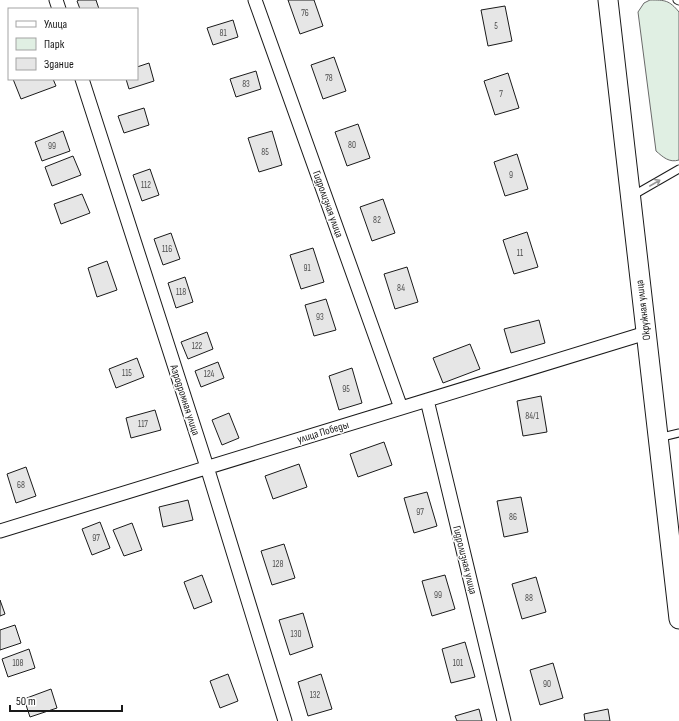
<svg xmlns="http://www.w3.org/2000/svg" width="679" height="721" viewBox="0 0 679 721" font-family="'Sofia Sans Condensed',sans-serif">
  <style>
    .green { fill: #e0efe3; stroke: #6a6a6a }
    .building { fill: #e6e6e6; stroke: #1a1a1a }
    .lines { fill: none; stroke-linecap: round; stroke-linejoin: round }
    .lane-casing { stroke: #1a1a1a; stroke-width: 9 }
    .street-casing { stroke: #1a1a1a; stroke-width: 15 }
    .secondary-casing { stroke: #1a1a1a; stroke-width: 21 }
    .lane { stroke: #fff; stroke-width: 7 }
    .street { stroke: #fff; stroke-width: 13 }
    .secondary { stroke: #fff; stroke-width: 19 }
    .oneway { stroke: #989898 }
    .labels { text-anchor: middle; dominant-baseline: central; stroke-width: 3; stroke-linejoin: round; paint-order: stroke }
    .number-label { font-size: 9px; fill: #4d4d4d }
    .street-label { font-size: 11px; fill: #1a1a1a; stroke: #fff }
  </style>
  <rect width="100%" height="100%" fill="#fff"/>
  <path class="green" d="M 650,0 C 665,0 669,0 679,12 L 679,160 C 669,163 663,157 656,151 L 638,12 L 644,3 Z"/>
  <path class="building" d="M 79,0 L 96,0 L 99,9 L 80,9 L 77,1 Z
    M 288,0 L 314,0 L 323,26 L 300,34 Z
    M 505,6 L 512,41 L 488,46 L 481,10 Z
    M 233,20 L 238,37 L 213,45 L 207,28 Z
    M 334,57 L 346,91 L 323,99 L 311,65 Z
    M 149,63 L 154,81 L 129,89 L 126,79 L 137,79 L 137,67 Z
    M 256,71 L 261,89 L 236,97 L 230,79 Z
    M 508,73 L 519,108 L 495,115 L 484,81 Z
    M 13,79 L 53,79 L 56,86 L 21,99 Z
    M 144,108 L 149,125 L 124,133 L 118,116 Z
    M 358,124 L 370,158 L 347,166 L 335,132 Z
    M 63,131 L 70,151 L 42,161 L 35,142 Z
    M 272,131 L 282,165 L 259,172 L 248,138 Z
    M 517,154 L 528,189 L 505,196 L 494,162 Z
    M 73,156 L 81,175 L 52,186 L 45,167 Z
    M 150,169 L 159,195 L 142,201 L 133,175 Z
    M 82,194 L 90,213 L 61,224 L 54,204 Z
    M 383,199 L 395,233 L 372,241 L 360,207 Z
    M 527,232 L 538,267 L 514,274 L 503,240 Z
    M 171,233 L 180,259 L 163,265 L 154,239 Z
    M 313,248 L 324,282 L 301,289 L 290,255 Z
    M 107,261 L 117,290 L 97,297 L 88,268 Z
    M 407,267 L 418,302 L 395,309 L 384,274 Z
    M 185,277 L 193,302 L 176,308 L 168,283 Z
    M 326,299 L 336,330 L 314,336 L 305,305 Z
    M 539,320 L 545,343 L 511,353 L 504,329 Z
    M 207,332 L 213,349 L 188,359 L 181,342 Z
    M 470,344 L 480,369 L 443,383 L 433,358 Z
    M 137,358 L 144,377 L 116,388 L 109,369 Z
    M 218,362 L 224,378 L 201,387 L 195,371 Z
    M 352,368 L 362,403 L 339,410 L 329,376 Z
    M 541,396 L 547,432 L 523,436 L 517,401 Z
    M 155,410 L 161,430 L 131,438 L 126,418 Z
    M 229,413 L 239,438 L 222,445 L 212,420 Z
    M 384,442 L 392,465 L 358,477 L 350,454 Z
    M 299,464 L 307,487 L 273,499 L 265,476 Z
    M 26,467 L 36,496 L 16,503 L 7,474 Z
    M 427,492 L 437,526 L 414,533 L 404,498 Z
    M 521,497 L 528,532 L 504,537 L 497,501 Z
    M 188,500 L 193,520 L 163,527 L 159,507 Z
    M 100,522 L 110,548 L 92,555 L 82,529 Z
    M 132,523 L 142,550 L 124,556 L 113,530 Z
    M 284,544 L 295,578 L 272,585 L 261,551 Z
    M 202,575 L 212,602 L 194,609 L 184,582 Z
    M 445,575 L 455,609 L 432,616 L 422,581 Z
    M 536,577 L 546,612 L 522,619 L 512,584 Z
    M 0,600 L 5,614 L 0,616 Z
    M 303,613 L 313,647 L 290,655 L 279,620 Z
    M 15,625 L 21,643 L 0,650 L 0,630 Z
    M 465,642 L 475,677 L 451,683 L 442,649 Z
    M 29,649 L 35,668 L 8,677 L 2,659 Z
    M 553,663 L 563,698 L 540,705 L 530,670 Z
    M 228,674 L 238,701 L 220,708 L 210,681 Z
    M 321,674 L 332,709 L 308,716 L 298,682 Z
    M 51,689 L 57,708 L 30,717 L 24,699 Z
    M 479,709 L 482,721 L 457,721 L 455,716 Z
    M 608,709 L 610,721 L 585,721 L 584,714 Z"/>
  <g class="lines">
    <defs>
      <path id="lane" d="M 677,0 L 679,1
        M 632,196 L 679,169
        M 658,438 L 679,433"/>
      <path id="street" d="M 56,0 L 59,9
        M 255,0 L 401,408
        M 82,79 L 207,467 L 285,721
        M 427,400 L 504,721
        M 0,531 L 646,333"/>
      <path id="secondary" d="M 608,0 L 679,619"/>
    </defs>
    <use href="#lane" class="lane-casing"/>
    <use href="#street" class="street-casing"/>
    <use href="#secondary" class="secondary-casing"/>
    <use href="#lane" class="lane"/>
    <use href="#street" class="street"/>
    <use href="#secondary" class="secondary"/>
  </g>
  <defs><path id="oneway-shaft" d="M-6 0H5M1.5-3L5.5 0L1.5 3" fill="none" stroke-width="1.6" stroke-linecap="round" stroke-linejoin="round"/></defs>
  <use class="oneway" href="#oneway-shaft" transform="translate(655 183) rotate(-30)"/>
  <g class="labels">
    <g class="number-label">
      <text x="305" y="13">76</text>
      <text x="496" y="26">5</text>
      <text x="223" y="33">81</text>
      <text x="329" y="78">78</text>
      <text x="246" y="84">83</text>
      <text x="501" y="94">7</text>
      <text x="352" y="145">80</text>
      <text x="52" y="146">99</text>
      <text x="265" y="152">85</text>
      <text x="511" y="175">9</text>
      <text x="146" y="185">112</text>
      <text x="377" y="220">82</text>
      <text x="167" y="249">116</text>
      <text x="520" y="253">11</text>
      <text x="307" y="268">91</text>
      <text x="401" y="288">84</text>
      <text x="181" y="292">118</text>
      <text x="320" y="317">93</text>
      <text x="197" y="346">122</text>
      <text x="127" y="373">115</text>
      <text x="209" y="374">124</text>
      <text x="346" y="389">95</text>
      <text x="532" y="416">84/1</text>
      <text x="143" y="424">117</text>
      <text x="21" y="485">68</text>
      <text x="420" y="512">97</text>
      <text x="513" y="517">86</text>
      <text x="96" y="538">97</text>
      <text x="278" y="564">128</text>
      <text x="438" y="595">99</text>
      <text x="529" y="598">88</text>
      <text x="296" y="634">130</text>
      <text x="18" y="663">108</text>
      <text x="458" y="663">101</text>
      <text x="547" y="684">90</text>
      <text x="315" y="695">132</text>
    </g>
    <g class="street-label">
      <text transform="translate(328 204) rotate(70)">Гидролизная улица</text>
      <text transform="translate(643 310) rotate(-97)">Окружная улица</text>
      <text transform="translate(185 400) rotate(72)">Аэродромная улица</text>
      <text transform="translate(323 432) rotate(-17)">улица Победы</text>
      <text transform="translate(465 560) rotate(76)">Гидролизная улица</text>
    </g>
  </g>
  <rect x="8" y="8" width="130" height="72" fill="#ffffff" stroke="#a3a3a3"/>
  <rect x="16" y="21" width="20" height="6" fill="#ffffff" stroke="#a3a3a3"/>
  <text x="44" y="28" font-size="12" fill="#1a1a1a">Улица</text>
  <rect x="16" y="38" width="20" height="12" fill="#e0efe3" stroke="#a3a3a3"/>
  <text x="44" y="48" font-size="12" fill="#1a1a1a">Парк</text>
  <rect x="16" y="58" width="20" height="12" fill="#e6e6e6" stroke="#a3a3a3"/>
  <text x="44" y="68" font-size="12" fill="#1a1a1a">Здание</text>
  <path d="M10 705v6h112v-6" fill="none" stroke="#1a1a1a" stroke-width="2"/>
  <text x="16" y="705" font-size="12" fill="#1a1a1a" stroke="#ffffff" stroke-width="3" paint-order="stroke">50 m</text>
</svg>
